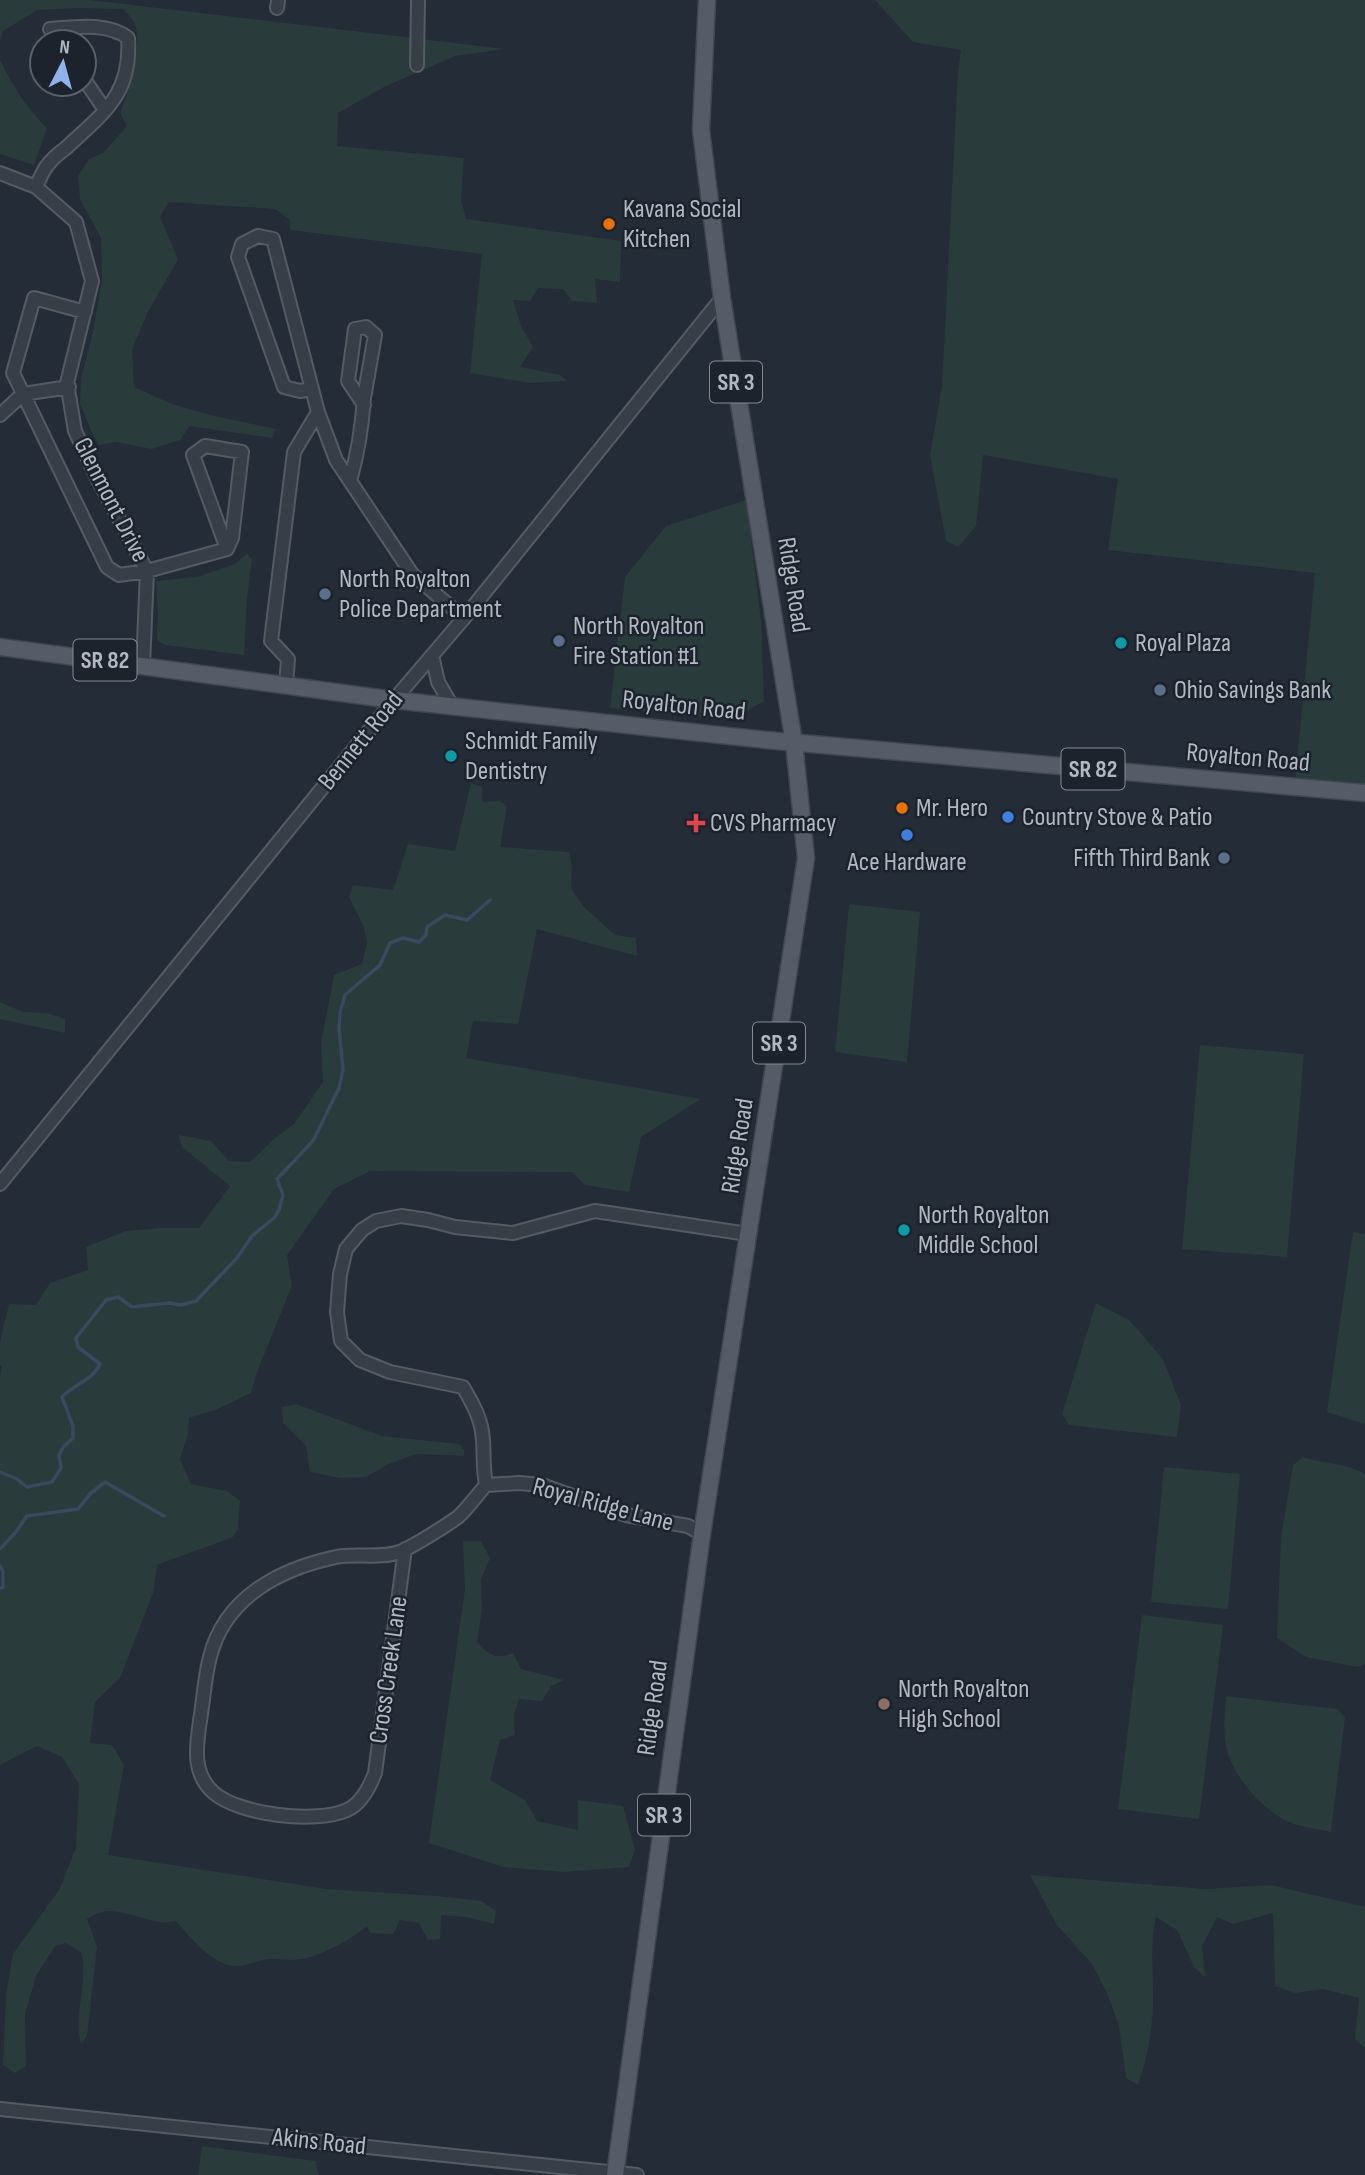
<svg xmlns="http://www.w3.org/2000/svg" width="1365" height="2175" viewBox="0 0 1365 2175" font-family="'Sofia Sans Condensed',sans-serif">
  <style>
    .green { fill: #2a3b3c }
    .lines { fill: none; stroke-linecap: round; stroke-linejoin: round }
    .stream { stroke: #3b495e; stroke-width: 3.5 }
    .minor-casing { stroke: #555b65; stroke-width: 16 }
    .major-casing { stroke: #414750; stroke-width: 19 }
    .minor { stroke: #373e47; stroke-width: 12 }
    .major { stroke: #555c67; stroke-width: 16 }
    .food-dot { fill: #e8710a; stroke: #1d232c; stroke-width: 2.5 }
    .service-dot { fill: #5c6f8a; stroke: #1d232c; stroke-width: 2.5 }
    .culture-dot { fill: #0f9aa8; stroke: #1d232c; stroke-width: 2.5 }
    .shop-dot { fill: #3f7fe0; stroke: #1d232c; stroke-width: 2.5 }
    .health-dot { fill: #e0444e; stroke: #1d232c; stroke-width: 2.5 }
    .education-dot { fill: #8d6e63; stroke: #1d232c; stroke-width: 2.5 }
    .labels { text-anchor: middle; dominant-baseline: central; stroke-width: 5; stroke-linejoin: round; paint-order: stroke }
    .shield { fill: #1d232c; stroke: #858b96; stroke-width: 2 }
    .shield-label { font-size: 24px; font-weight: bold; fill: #b2b8c3 }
    .poi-label { font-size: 26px; fill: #b2b8c3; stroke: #1d232c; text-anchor: start }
    .street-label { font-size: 26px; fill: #b2b8c3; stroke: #1d232c }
  </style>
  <rect width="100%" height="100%" fill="#242c37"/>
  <path class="green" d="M 0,0 L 90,0 L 505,49 L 455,56 L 384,87 L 338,113 L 337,146 L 464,158 L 461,200 L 466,219 L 621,241 L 620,282 L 595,279 L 597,303 L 572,301 L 563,289 L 538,288 L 530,301 L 513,300 L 521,326 L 533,347 L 520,367 L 560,375 L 567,381 L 530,383 L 470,373 L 482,254 L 290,230 L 290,220 L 275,209 L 169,202 L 160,217 L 178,259 L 148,312 L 132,349 L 134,387 L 172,404 L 214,416 L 276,429 L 272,438 L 190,426 L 180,440 L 152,449 L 116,442 L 99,445 L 92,433 L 80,403 L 81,378 L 93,332 L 102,280 L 101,238 L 80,199 L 78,176 L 89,159 L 103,153 L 127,126 L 120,113 C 129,91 144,44 134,22 C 132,17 126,13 123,9 L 79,8 L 37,10 L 3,31 L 0,41 Z
    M 875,0 L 1365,0 L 1365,789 L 1295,783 L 1315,573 L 1108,550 L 1118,479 L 983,455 L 976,526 L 958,547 L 946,541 L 930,455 L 942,386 L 958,71 L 961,50 L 913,42 Z
    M 0,60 C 13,86 26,108 47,128 L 34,165 L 0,154 Z
    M 746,500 L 761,620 L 764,701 L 731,720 L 610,708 L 625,577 L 666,526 Z
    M 247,554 L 252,559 L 247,600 L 244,655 L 165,645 L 157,640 L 158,615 L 156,581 L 197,577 L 235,564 Z
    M 471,783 L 482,787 L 482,802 L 500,801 L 507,806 L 500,847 L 569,852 L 572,867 L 571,888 L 584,907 L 615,935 L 636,938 L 637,956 L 537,929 L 518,1024 L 473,1021 L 466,1058 L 701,1099 L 641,1137 L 629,1192 L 585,1185 L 572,1172 L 370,1171 L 334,1189 L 287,1255 L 292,1286 L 257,1372 L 251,1393 L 215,1410 L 189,1418 L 188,1434 L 180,1459 L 191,1484 L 227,1491 L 240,1501 L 238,1528 L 233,1537 L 157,1565 L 153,1593 L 120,1678 L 95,1702 L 90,1743 L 112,1745 L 124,1765 L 108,1855 L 327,1889 L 437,1896 L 481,1901 L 496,1911 L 494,1924 L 466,1917 L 441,1915 L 440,1939 L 428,1940 L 419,1923 L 400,1920 L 393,1934 L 370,1933 L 367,1926 C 350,1940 317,1959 294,1960 C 285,1960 276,1958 267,1959 C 257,1961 245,1967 235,1966 C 212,1965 190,1937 176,1921 C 171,1922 164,1923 159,1922 C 133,1918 111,1902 87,1919 L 97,1947 L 87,2036 L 81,2044 C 73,2014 89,1981 81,1952 L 65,1943 L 55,1946 L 36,1976 L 25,2014 L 26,2066 L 15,2073 L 3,2065 L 6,1995 L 13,1954 L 59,1890 L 76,1848 L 79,1784 L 62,1757 L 37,1746 L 0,1765 L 0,1375 L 2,1367 L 0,1365 L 0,1342 L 9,1304 L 36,1305 L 50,1283 L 88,1270 L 86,1247 L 126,1231 L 161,1228 L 199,1228 L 230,1186 L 182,1147 L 179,1135 L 211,1141 L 229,1161 L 250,1162 L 275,1138 L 294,1124 L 323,1082 L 321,1043 L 334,975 L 362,964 L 367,942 L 364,927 L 349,897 L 353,885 L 393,890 L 408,844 L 455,851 Z
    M 849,904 L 920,912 L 907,1062 L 835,1052 Z
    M 0,1002 L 23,1012 L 47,1013 L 65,1019 L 65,1033 L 0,1019 Z
    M 1200,1045 L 1304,1054 L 1287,1257 L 1182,1249 Z
    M 1353,1232 L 1365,1234 L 1365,1424 L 1327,1412 Z
    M 1096,1303 L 1129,1320 L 1163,1359 L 1181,1405 L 1177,1437 L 1069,1425 L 1062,1414 Z
    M 296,1404 L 382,1436 L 459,1444 L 464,1450 L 464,1456 L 416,1454 L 389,1464 L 366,1477 L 340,1478 L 310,1472 L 306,1446 L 283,1423 L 282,1407 Z
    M 1303,1457 C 1323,1464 1348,1463 1365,1474 L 1365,1664 L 1358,1667 L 1306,1657 L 1277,1638 L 1281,1538 L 1293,1465 Z
    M 1164,1467 L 1240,1474 L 1228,1609 L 1151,1602 Z
    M 463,1541 L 481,1541 L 490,1558 L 481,1579 L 482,1609 L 477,1642 C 489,1655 495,1660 513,1653 L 521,1669 L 564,1680 L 551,1686 L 542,1701 L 519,1699 L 514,1715 L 515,1735 L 500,1740 L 490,1780 L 525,1800 L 537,1821 L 578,1830 L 578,1800 L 623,1806 L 635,1850 L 629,1867 L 564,1872 L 503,1867 L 429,1843 L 465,1589 Z
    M 1142,1615 L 1223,1625 L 1199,1819 L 1118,1809 Z
    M 1226,1696 L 1337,1709 L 1345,1717 L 1331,1832 C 1319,1829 1306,1828 1294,1824 C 1266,1815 1234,1778 1227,1750 C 1222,1733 1225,1713 1226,1696 Z
    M 1030,1875 L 1205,1889 L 1271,1885 L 1365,1907 L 1365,2048 L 1355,2039 L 1359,1998 L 1323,1989 L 1295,1993 L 1275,1986 L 1273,1913 L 1233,1924 L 1217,1917 L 1202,1946 L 1205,1977 L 1194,1967 L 1177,1930 L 1156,1917 C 1149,1946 1154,1976 1153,2005 C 1152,2031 1147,2060 1138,2085 L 1126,2078 L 1119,2026 L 1108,1995 L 1092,1964 L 1057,1925 Z
    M 202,2146 L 315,2161 L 319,2175 L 198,2175 Z"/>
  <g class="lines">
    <path class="stream" d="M 0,1472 L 17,1479 L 27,1487 L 52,1482 L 61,1468 L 59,1455 L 64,1446 L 73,1438 L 73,1426 L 62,1397 C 74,1384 93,1380 100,1364 L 78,1347 L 76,1338 L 106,1300 L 118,1297 L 132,1307 L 169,1303 L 181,1305 L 196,1301 L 237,1258 L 252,1236 L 274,1218 L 279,1210 L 283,1195 L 277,1179 L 313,1141 L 339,1088 L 343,1070 L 339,1028 L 340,1013 L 345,995 L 380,965 L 390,943 L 403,938 L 419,942 L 426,935 L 427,927 L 445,915 L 467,920 L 490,900
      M 0,1549 L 15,1533 L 27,1516 L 78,1509 L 91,1493 L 105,1482 L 164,1516
      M 0,1566 L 3,1571 L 3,1587 L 0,1588"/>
    <defs>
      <path id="minor" d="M 277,8 L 278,0
        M 417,65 L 418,0
        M 84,79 L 105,110
        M 0,173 L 36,187 L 76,222 L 92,281 L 67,383 L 75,431 L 95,474 L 147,571 L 143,666
        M 36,187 C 39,180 42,173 46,167 C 51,160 59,153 66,148 C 103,113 132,95 128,38 C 108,22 75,27 50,29 L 59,42
        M 85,312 L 34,298 L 13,373 L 107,567 L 119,575 L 147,571 L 227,549 L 232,538 L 242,452 L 205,446 L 193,455 L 227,549
        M 312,389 L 300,391 L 284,387 L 238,257 L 242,244 L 258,236 L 273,239 L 312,389 L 318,412 L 336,460 L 412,574 L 464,618
        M 0,415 L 23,394 L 69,387
        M 350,481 C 358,453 362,427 364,398 L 375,335 L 366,327 L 355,329 L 348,381 L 364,405
        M 432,655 L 438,682 L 452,706
        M 286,686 L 288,659 L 271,641 L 294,452 L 318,412
        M 0,1184 L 394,700 L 464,618 L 722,298
        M 486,1485 C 483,1469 484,1456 483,1440 C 482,1420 473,1404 463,1387 L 390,1372 L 360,1360 L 341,1341 L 337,1312 L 340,1274 L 346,1249 L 362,1230 L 376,1221 L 401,1216 L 428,1220 L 455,1227 L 513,1233 L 595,1211 L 748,1234
        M 405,1549 L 375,1773 C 370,1786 361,1804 347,1810 C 316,1824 240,1815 214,1793 C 190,1772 197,1743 201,1714 C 204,1695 205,1675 210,1657 C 225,1597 280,1569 336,1557 C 354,1553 382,1559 399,1552 C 411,1548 447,1525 458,1517 C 468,1508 477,1495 486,1485 L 519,1483 L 542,1485 L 626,1515 L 688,1526 L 702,1534
        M 0,2109 L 637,2175"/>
      <path id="major" d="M 0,647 L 394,700 L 766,740 L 1365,793
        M 615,2175 L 702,1534 L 806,858 L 794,743 L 722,298 L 701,130 L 707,0"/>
    </defs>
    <use href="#minor" class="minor-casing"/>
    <use href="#major" class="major-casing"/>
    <use href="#minor" class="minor"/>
    <use href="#major" class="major"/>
  </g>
  <g class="food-dot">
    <circle cx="609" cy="224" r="7"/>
    <circle cx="902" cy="808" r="7"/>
  </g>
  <g class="service-dot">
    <circle cx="325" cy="594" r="7"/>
    <circle cx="559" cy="641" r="7"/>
    <circle cx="1160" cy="690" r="7"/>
    <circle cx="1224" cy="858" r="7"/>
  </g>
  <g class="culture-dot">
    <circle cx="1121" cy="643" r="7"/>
    <circle cx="451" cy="756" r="7"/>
    <circle cx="904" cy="1230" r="7"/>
  </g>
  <g class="shop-dot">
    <circle cx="1008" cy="817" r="7"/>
    <circle cx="907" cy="835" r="7"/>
  </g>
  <path class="health-dot" d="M692.5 812.5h7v7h7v7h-7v7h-7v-7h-7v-7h7z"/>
  <circle class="education-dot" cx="884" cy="1704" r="7"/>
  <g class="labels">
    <g class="shield">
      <rect x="710" y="361.5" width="52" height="41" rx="5"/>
      <rect x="73.5" y="639.5" width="63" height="41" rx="5"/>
      <rect x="1061.5" y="748.5" width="63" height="41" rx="5"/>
      <rect x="753" y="1022.5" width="52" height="41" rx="5"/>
      <rect x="638" y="1794.5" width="52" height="41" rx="5"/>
    </g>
    <g class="shield-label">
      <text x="736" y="382">SR 3</text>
      <text x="105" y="660">SR 82</text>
      <text x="1093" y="769">SR 82</text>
      <text x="779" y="1043">SR 3</text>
      <text x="664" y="1815">SR 3</text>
    </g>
    <g class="poi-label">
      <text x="623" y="209">Kavana Social<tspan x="623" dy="30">Kitchen</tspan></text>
      <text x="339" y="579">North Royalton<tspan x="339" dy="30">Police Department</tspan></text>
      <text x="573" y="626">North Royalton<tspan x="573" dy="30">Fire Station #1</tspan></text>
      <text x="1135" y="643">Royal Plaza</text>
      <text x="1174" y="690">Ohio Savings Bank</text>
      <text x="465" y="741">Schmidt Family<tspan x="465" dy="30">Dentistry</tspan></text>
      <text x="916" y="808">Mr. Hero</text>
      <text x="1022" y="817">Country Stove &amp; Patio</text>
      <text x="710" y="823">CVS Pharmacy</text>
      <text x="1210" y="858" text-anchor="end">Fifth Third Bank</text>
      <text x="907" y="862" text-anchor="middle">Ace Hardware</text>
      <text x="918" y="1215">North Royalton<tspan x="918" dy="30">Middle School</tspan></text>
      <text x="898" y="1689">North Royalton<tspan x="898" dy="30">High School</tspan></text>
    </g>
    <g class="street-label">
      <text transform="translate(111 500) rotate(63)">Glenmont Drive</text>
      <text transform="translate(793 585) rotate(81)">Ridge Road</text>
      <text transform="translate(684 706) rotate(6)">Royalton Road</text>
      <text transform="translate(361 741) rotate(-51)">Bennett Road</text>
      <text transform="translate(1248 758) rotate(5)">Royalton Road</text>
      <text transform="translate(738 1146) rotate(-81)">Ridge Road</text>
      <text transform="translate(603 1505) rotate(15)">Royal Ridge Lane</text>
      <text transform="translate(389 1670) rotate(-82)">Cross Creek Lane</text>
      <text transform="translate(653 1708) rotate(-82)">Ridge Road</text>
      <text transform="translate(319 2142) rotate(6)">Akins Road</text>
    </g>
  </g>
  <g transform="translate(63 63) rotate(6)"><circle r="33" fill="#1d232c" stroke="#595f68" stroke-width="2"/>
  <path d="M0-5L12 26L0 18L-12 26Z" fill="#91b1ea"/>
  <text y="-10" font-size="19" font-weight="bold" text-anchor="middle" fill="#b2b8c3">N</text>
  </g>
</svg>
